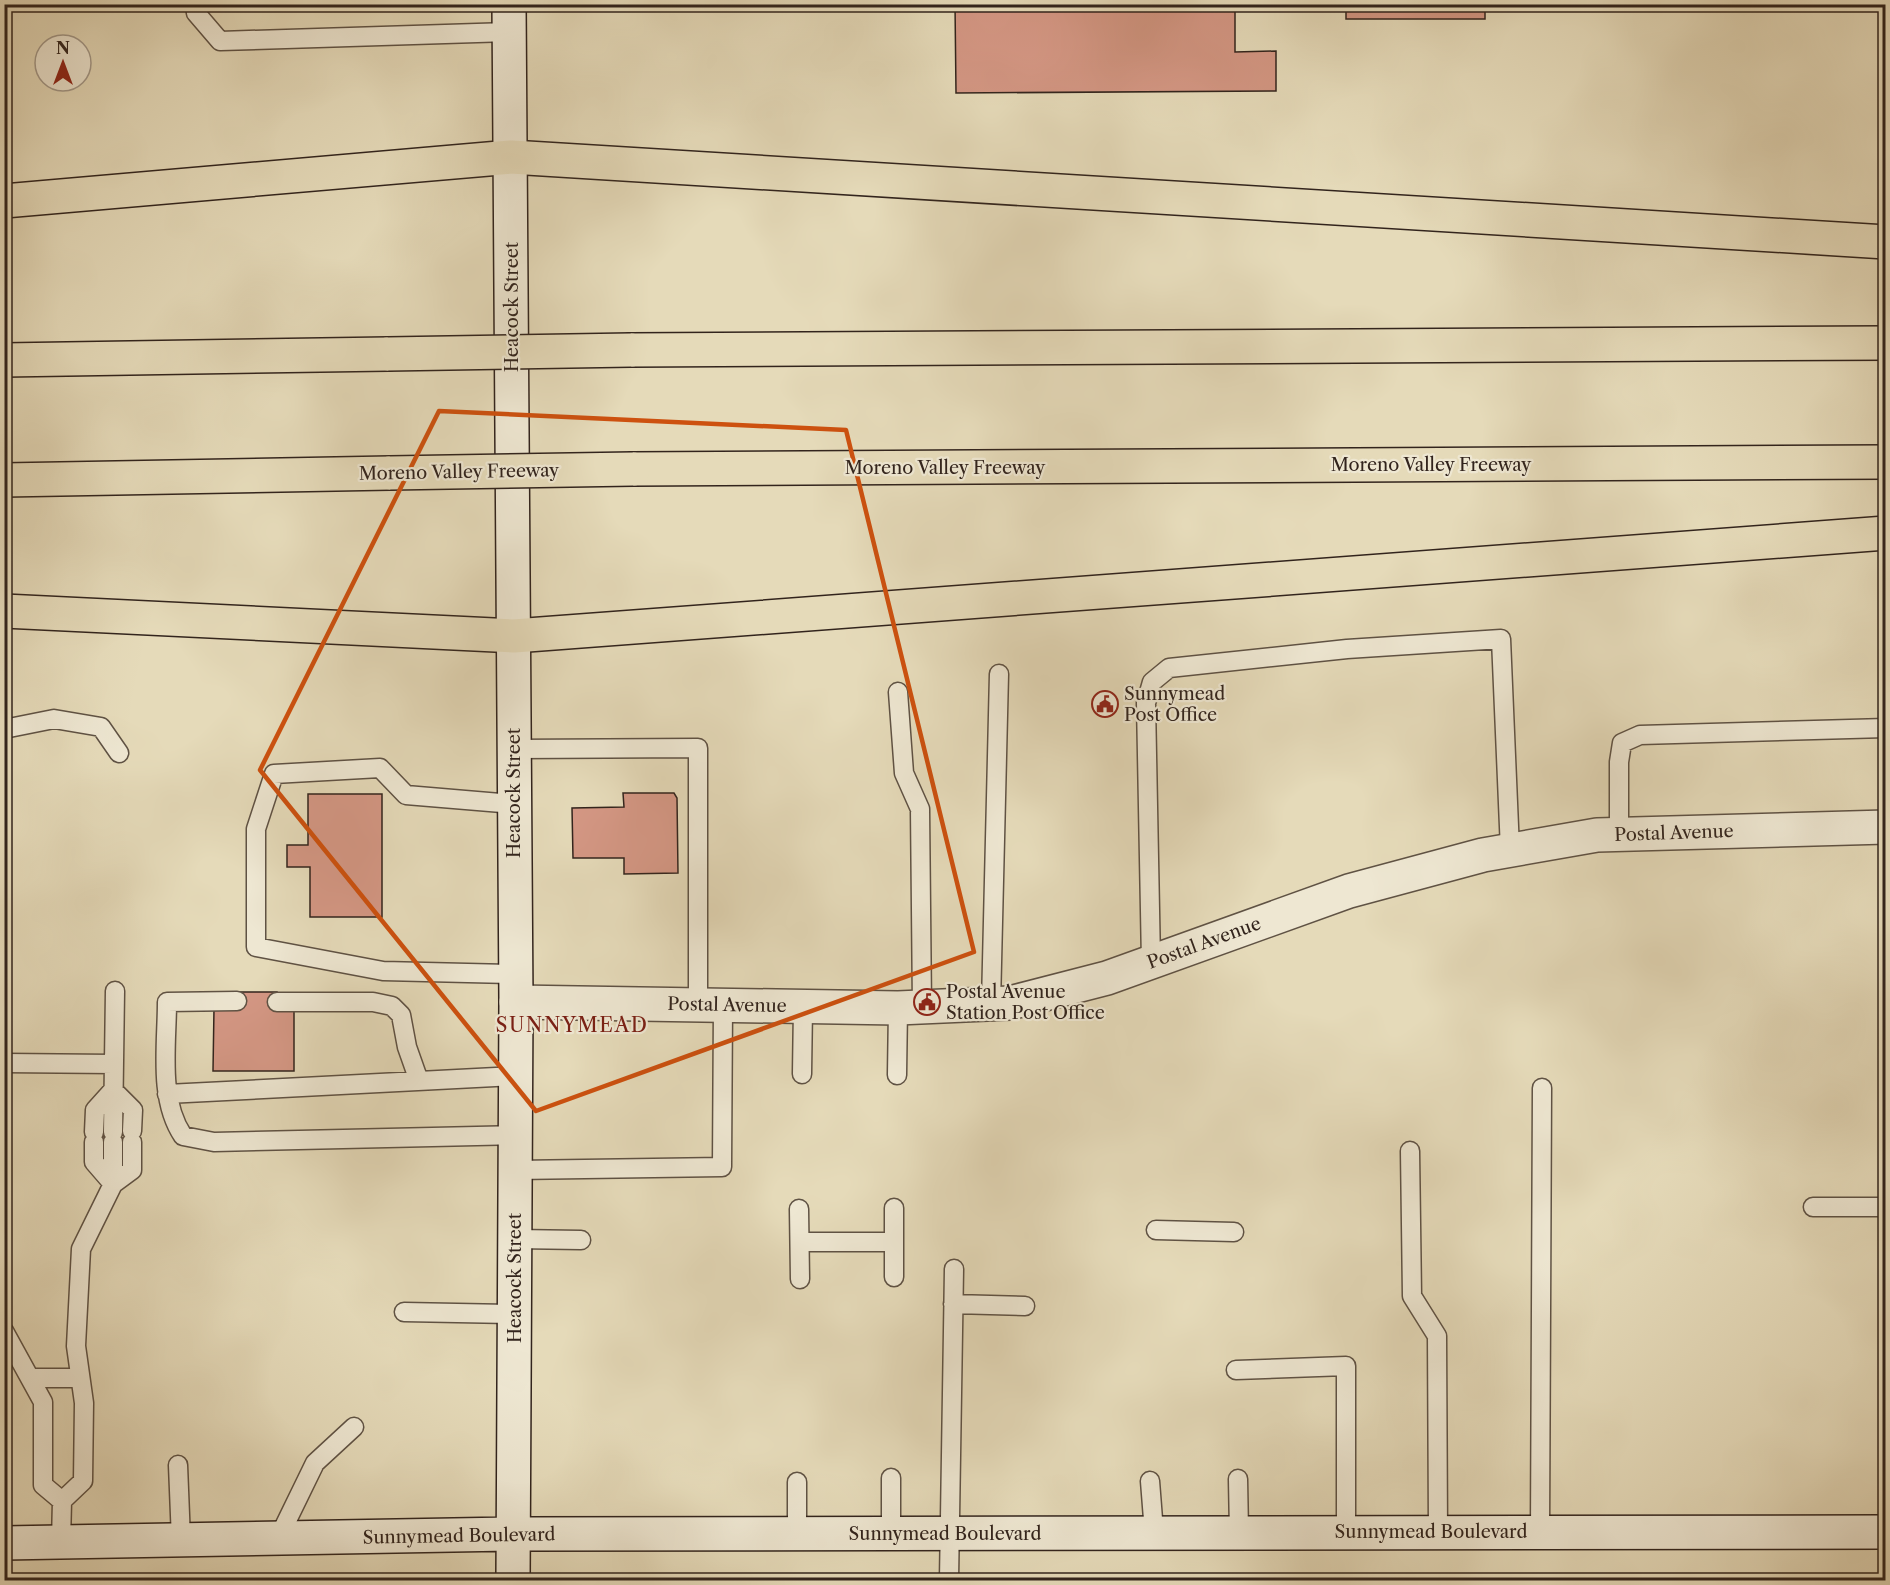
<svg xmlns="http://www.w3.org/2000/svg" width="1890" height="1585" viewBox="0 0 1890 1585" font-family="'Libre Caslon Text',serif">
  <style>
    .building { fill: #d49784; stroke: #32241d; stroke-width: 1.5 }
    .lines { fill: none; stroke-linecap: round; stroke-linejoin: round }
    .lane-casing { stroke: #5f5244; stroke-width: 21 }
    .street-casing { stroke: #5f5244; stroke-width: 36 }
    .secondary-casing { stroke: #32241d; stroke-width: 36 }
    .highway-casing { stroke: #32241d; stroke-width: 36 }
    .lane { stroke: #eee7d2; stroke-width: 18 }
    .street { stroke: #eee7d2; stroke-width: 33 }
    .secondary { stroke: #eee7d2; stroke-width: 33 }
    .highway { stroke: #e5dab9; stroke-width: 33 }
    .highway-bridge-casing { stroke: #32241d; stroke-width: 36; stroke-linecap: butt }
    .highway-bridge { stroke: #e5dab9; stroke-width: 33 }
    .marked { fill: none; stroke: #cd510f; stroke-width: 4.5; stroke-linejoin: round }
    .labels { text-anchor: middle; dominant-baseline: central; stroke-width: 4.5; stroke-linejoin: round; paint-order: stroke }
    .street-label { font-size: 18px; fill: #32241d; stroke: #eee7d2 }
    .poi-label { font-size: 18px; fill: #32241d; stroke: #eee7d2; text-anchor: start }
    .neighbourhood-label { font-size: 20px; letter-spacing: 1.5px; fill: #7a1f14; stroke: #eee7d2 }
  </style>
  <rect width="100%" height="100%" fill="#e5dab9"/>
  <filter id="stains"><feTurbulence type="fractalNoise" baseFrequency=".00333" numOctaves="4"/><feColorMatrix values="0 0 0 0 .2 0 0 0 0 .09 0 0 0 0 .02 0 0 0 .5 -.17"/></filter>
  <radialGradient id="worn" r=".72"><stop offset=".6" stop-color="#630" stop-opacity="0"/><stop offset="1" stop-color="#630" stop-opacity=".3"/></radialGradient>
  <path class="building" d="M 955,4 L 1235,4 L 1235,52 L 1276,51 L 1276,91 L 956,93 Z
    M 1346,4 L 1485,4 L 1485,19 L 1346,19 Z
    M 623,793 L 674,793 L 677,798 L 678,873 L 624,874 L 624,858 L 573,858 L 572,808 L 624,807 Z
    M 308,794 L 382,794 L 382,917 L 310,917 L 310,867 L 287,867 L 287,845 L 308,845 Z
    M 237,992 L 277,992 L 277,1011 L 294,1011 L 294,1071 L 213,1071 L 214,1008 L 237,1008 Z"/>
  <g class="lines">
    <defs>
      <path id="lane" d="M 195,4 L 196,13 L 220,41 L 509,32
        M 898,692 L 904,773 L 920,809 L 922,1008
        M 4,729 L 54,719 L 101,727 L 119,753
        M 515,749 L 698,748 L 698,1004
        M 513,804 L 406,795 L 380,768 L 274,774 L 256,829 L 256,947 L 383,971 L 514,974
        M 1619,834 L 1619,762 L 1622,743 L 1640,735 L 1886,728
        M 1151,962 L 1146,703 L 1152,682 L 1169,668 L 1347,649 L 1501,639 L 1510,850
        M 237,1001 L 167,1002 C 167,1045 158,1099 183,1136 L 214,1142 L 516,1135
        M 277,1002 L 373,1002 L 392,1006 L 401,1015 L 407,1047 L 419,1081
        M 991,1004 L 999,674
        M 4,1063 L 114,1064
        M 802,1074 L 803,1007
        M 897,1075 L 898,1008
        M 113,1090 L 133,1110 L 132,1131
        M 167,1094 L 516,1076
        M 94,1132 L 95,1110 L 113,1090
        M 113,1132 L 115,991
        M 94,1142 L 94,1162 L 113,1184
        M 1410,1151 L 1412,1296 L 1437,1336 L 1438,1532
        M 516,1170 L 722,1167 L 723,1005
        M 113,1184 L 132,1170 L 132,1142
        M 1813,1207 L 1886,1207
        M 799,1209 L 800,1279
        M 1156,1230 L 1234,1232
        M 516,1239 L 581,1240
        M 800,1242 L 894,1242
        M 894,1277 L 894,1208
        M 953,1304 L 1025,1306
        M 404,1312 L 516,1314
        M 4,1331 L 43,1402 L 43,1485 L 62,1501
        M 1236,1370 L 1346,1366 L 1346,1532
        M 30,1378 L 80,1378
        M 178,1465 L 181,1540
        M 891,1478 L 891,1534
        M 1238,1479 L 1239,1532
        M 1150,1481 L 1154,1532
        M 797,1482 L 797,1535
        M 1540,1532 L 1542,1088
        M 278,1539 L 315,1463 L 354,1427
        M 61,1542 L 62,1501 L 83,1481 L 84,1403 L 76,1346 L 81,1249 L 113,1184 L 113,1142
        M 949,1580 L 954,1269"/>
      <path id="street" d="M 516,1002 L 898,1008 L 1010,1003 L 1107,978 L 1349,891 L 1483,855 L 1597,835 L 1886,827"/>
      <path id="secondary" d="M 509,4 L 516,1002 L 513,1580
        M 4,1543 L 513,1534 L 1886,1532"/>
      <path id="highway" d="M 4,201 L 511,157 L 1886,242
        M 631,350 L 1886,343
        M 4,360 L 388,354
        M 633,469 L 1886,462
        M 4,480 L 390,473
        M 4,611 L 514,636 L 1886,533"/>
    </defs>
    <use href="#lane" class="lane-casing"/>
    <use href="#street" class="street-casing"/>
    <use href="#secondary" class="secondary-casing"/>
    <use href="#highway" class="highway-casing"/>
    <use href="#lane" class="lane"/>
    <use href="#street" class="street"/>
    <use href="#secondary" class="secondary"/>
    <use href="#highway" class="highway"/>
    <defs>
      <path id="highway-bridge" d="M 388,354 L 631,350
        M 390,473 L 633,469"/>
    </defs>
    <use href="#highway-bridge" class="highway-bridge-casing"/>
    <use href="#highway-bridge" class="highway-bridge"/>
  </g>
  <path class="marked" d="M 439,411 L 846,430 L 974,952 L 536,1111 L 260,770 Z"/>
  <defs>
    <symbol id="civic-ring" viewBox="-11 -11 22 22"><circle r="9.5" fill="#eee7d2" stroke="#8f2418" stroke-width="1.5"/><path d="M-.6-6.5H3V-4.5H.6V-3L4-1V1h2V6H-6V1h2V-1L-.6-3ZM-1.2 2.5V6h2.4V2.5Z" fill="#8f2418"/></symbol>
  </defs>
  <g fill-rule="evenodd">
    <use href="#civic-ring" x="1090" y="689" width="30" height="30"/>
    <use href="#civic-ring" x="912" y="987" width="30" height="30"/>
  </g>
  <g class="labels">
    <g class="street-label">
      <text transform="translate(512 307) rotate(-90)">Heacock Street</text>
      <text x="1431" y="465">Moreno Valley Freeway</text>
      <text x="945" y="468">Moreno Valley Freeway</text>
      <text transform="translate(459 472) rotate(-1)">Moreno Valley Freeway</text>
      <text transform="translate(514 793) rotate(-90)">Heacock Street</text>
      <text transform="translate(1674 833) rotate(-2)">Postal Avenue</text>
      <text transform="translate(1204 943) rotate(-20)">Postal Avenue</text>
      <text transform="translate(727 1005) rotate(1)">Postal Avenue</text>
      <text transform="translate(515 1278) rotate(-90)">Heacock Street</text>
      <text x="1431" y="1532">Sunnymead Boulevard</text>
      <text x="945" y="1534">Sunnymead Boulevard</text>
      <text transform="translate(459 1536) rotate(-1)">Sunnymead Boulevard</text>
    </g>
    <g class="poi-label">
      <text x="1124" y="694">Sunnymead<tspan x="1124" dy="21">Post Office</tspan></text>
      <text x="946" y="992">Postal Avenue<tspan x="946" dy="21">Station Post Office</tspan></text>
    </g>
    <g class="neighbourhood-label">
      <text x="572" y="1025">SUNNYMEAD</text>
    </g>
  </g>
  <rect width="1890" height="1585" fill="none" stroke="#e5dab9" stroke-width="24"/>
  <rect x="6" y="6" width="1878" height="1573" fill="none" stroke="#32241d" stroke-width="3"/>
  <rect x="12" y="12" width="1866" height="1561" fill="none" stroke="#32241d" stroke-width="1.5"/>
  <g transform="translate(63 63)"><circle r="28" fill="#eee7d2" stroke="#a3998a" stroke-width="1.5"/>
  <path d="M0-4.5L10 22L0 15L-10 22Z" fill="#8f2418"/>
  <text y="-9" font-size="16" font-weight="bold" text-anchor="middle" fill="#32241d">N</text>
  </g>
  <rect width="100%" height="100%" filter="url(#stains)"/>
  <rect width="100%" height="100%" fill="url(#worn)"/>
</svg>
